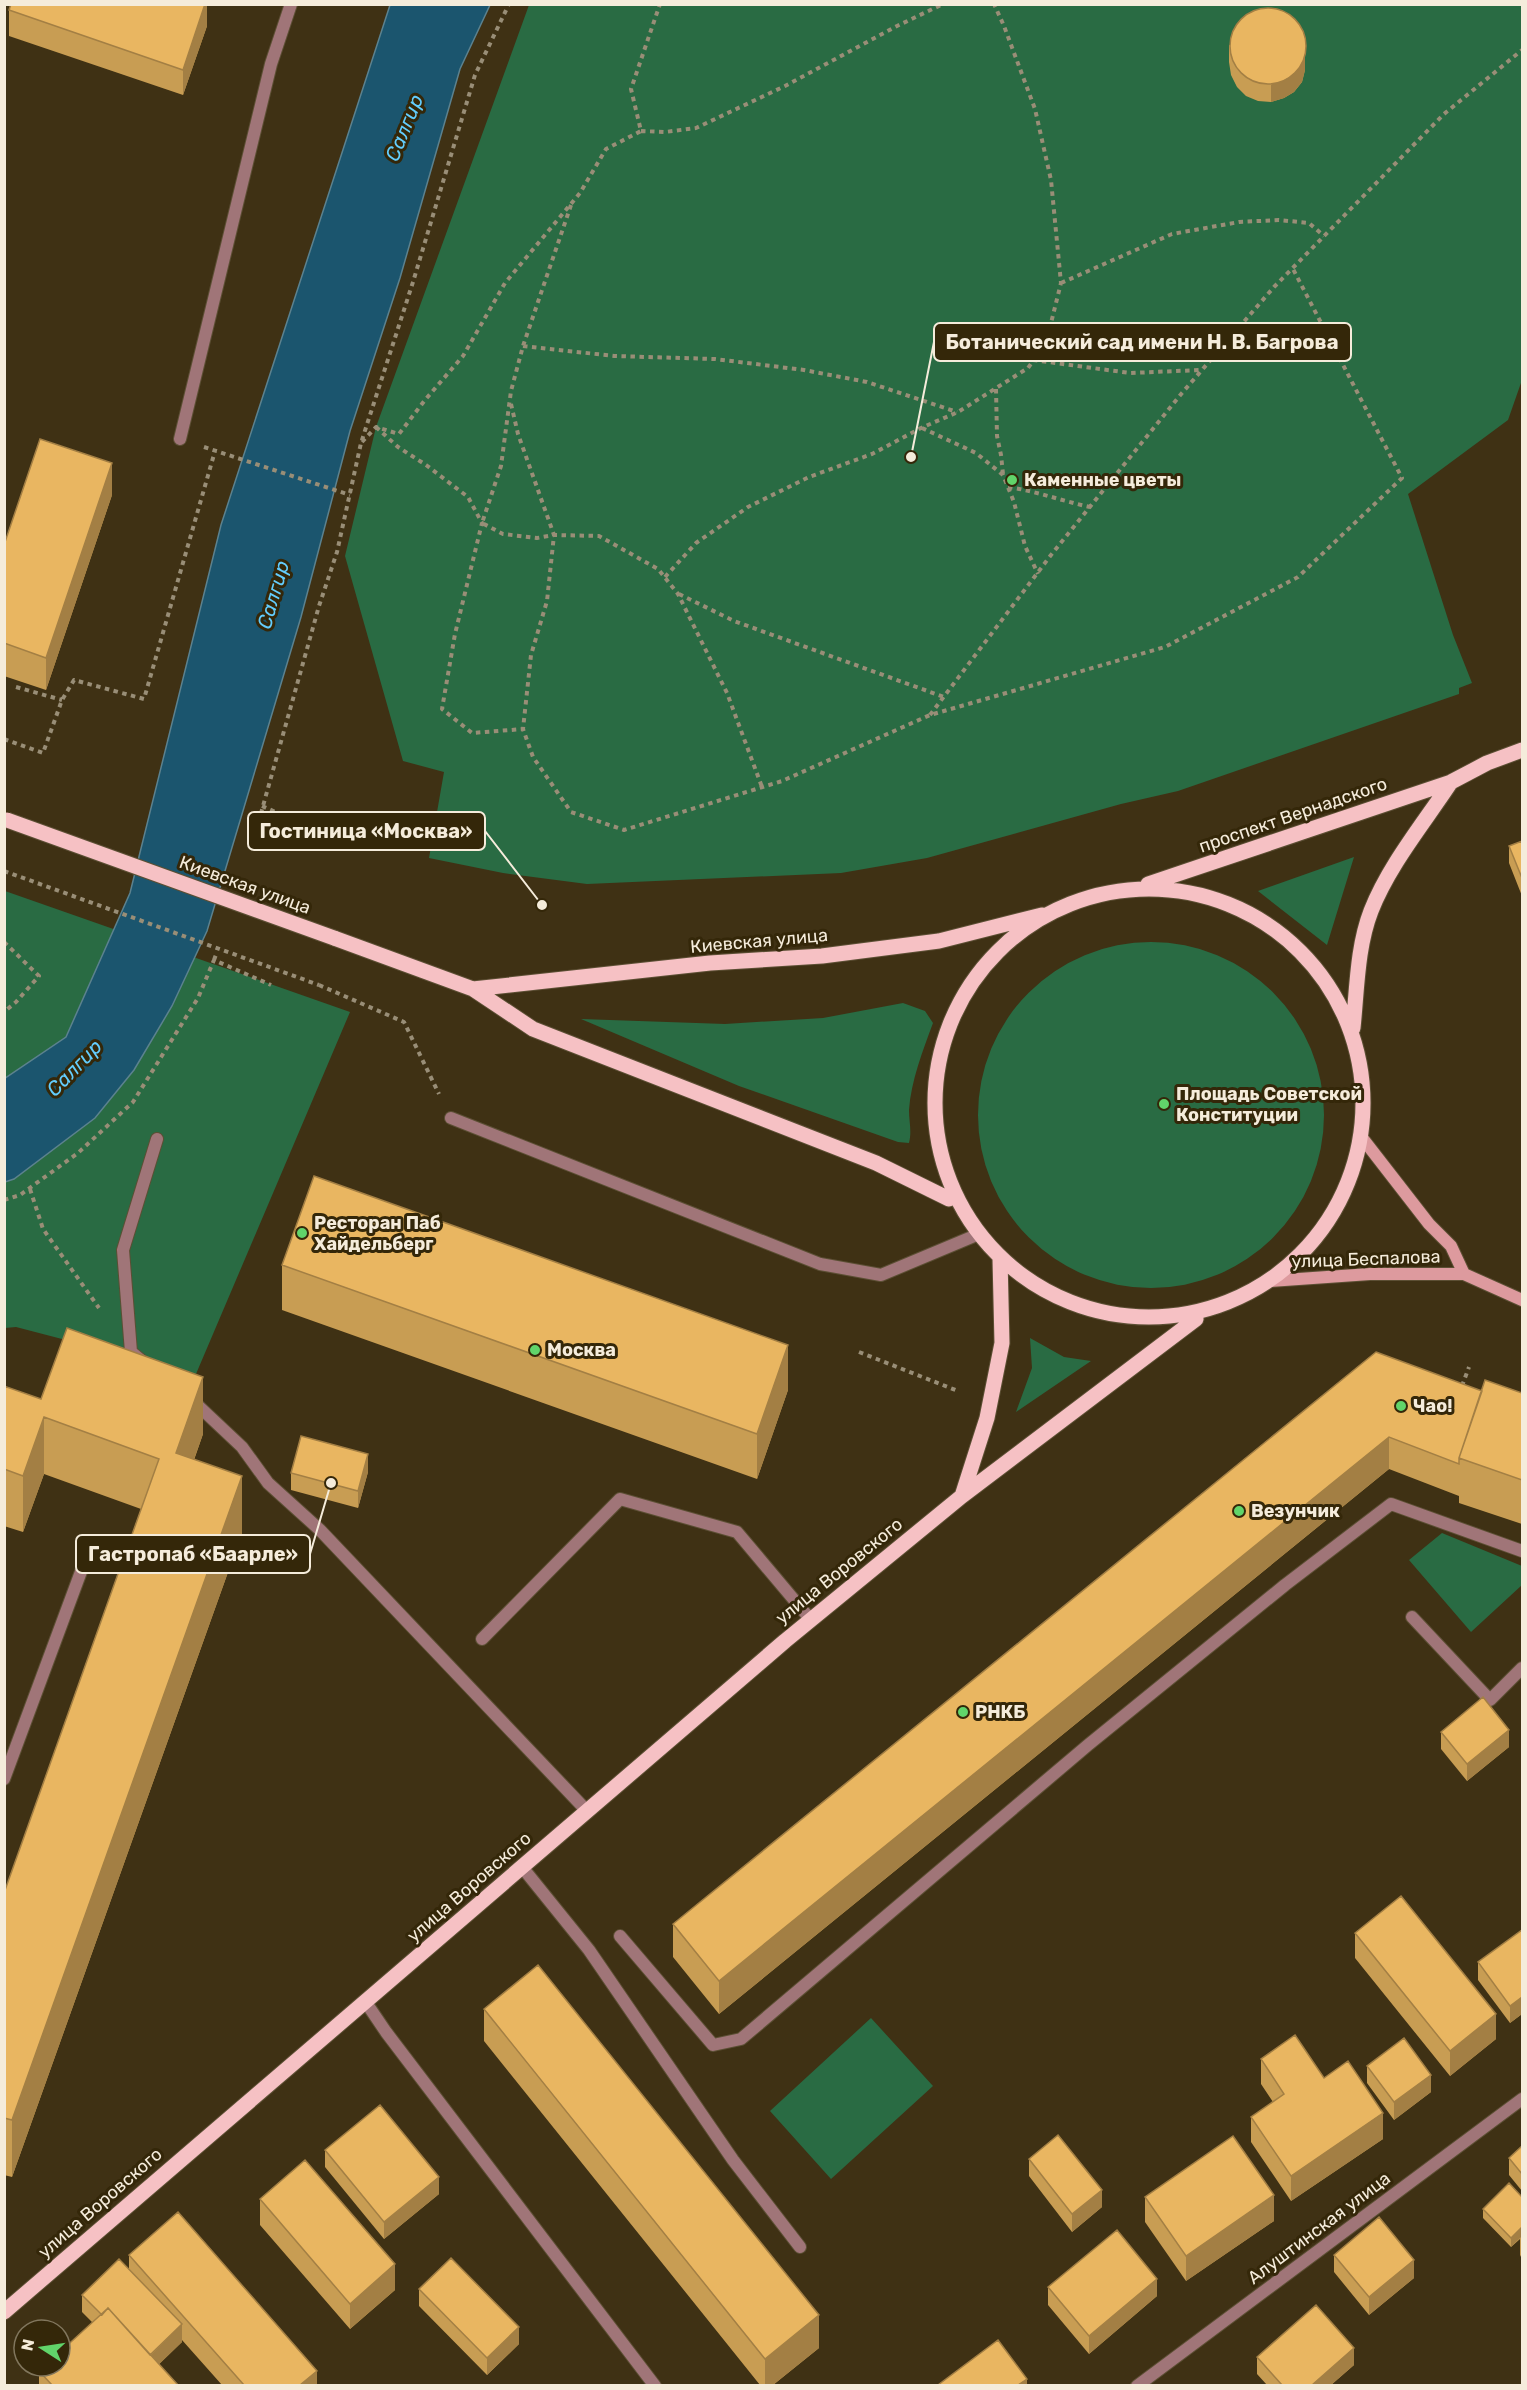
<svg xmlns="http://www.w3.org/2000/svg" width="1527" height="2390" viewBox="0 0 1527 2390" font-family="Rubik,sans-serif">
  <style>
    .green { fill: #296b43 }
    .water { fill: #1b556e; stroke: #5c828f; stroke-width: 1.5 }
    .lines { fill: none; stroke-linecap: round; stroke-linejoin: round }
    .lane-casing { stroke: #5c4f34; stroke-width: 14 }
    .street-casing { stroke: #5c4f34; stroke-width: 14 }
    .secondary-casing { stroke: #5c4f34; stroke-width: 14 }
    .primary-casing { stroke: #5c4f34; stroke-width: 17 }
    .path { stroke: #998e77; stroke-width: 4; stroke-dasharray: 4.5 4.5; stroke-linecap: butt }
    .lane { stroke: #a07578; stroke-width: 12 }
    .street { stroke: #a07578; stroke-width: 12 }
    .secondary { stroke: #dd9a9e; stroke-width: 12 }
    .primary { stroke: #f6c1c4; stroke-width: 15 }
    .primary-bridge-casing { stroke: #5c4f34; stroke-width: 17; stroke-linecap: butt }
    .path-bridge { stroke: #998e77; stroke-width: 4; stroke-dasharray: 4.5 4.5; stroke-linecap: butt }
    .primary-bridge { stroke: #f6c1c4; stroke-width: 15 }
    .wall { fill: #c89d53 }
    .shaded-wall { fill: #a37f44 }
    .building { fill: #e9b661; stroke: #a37f44; stroke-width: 1.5 }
    .poi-dot { fill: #61d46a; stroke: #342709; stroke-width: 2 }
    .labels { text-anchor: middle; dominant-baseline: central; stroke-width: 6; stroke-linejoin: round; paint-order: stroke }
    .poi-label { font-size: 18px; font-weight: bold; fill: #f5ecdb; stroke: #342709; text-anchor: start }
    .street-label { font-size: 18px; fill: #f5ecdb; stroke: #342709 }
    .water-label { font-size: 20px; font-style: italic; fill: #63cdfd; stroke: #342709 }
    .leader { fill: none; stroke: #f5ecdb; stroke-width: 2 }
    .callout-dot { fill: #f5ecdb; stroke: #342709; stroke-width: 2 }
    .callout { fill: #342709; stroke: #f5ecdb; stroke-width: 2 }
    .callout-label { font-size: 20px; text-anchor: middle; font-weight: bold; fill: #f5ecdb }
  </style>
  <rect width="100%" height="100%" fill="#3f3114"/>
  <path class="green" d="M 529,5 L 1522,5 L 1522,380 L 1508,420 L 1408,494 L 1453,635 L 1472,683 L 1459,688 L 1459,694 L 1178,791 L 1121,804 L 927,858 L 841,873 L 587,884 L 503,873 L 429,858 L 444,772 L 403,761 L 345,556 L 376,427 Z
    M 1354,857 L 1327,945 L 1258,891 Z
    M 5,891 L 350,1012 L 196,1374 L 16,1327 L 5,1328 Z
    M978 1115a173 173 0 1 1 346 0a173 173 0 1 1-346 0Z
    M 903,1003 L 925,1011 L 933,1023 C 923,1050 911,1081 909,1110 C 909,1122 912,1131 909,1143 L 898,1142 L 739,1086 L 581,1019 L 725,1024 L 823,1018 Z
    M 1030,1338 L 1064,1357 L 1091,1361 L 1016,1412 L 1032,1368 Z
    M 1442,1533 L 1522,1566 L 1522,1585 L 1471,1632 L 1409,1560 Z
    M 871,2018 L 933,2086 L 831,2179 L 770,2111 Z"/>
  <path class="water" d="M 390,5 L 490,5 L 460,69 L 400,278 L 350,431 L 301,617 L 207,931 L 172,1006 L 134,1070 L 95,1118 L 14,1179 L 5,1182 L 4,1079 L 66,1037 L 130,893 L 221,525 Z"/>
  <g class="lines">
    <defs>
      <path id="lane" d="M 180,439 L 271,64 L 291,4
        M 451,1118 L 820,1264 L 881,1275 L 979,1234
        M 142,1361 L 131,1352 L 123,1250 L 157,1139
        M 191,1399 L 242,1447 L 268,1483 L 320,1530 L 587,1811
        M 1412,1617 L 1490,1700 L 1522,1668
        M 482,1639 L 620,1499 L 737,1532 L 811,1620
        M 4,1779 L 92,1542
        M 522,1867 L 589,1950 L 733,2160 L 800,2247
        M 620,1936 L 713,2045 L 741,2039 L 1088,1745 L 1285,1585 L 1391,1504 L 1522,1551"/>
      <path id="street" d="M 365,2001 L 386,2032 L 655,2386
        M 1137,2386 L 1522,2099"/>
      <path id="secondary" d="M 1363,1139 L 1429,1224 L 1451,1246 L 1464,1274
        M 1270,1281 L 1370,1274 L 1464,1274 L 1522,1300"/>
      <path id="primary" d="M 1148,884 L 1451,782 L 1487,763 L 1522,750
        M935 1103a214 214 0 1 1 428 0a214 214 0 1 1-428 0Z
        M 334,938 L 473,989 L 533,1029 L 876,1163 L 949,1199
        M 473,989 L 710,963 L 822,956 L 939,941 L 1042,915
        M 1353,1028 C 1357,990 1357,947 1371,911 C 1389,865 1424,823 1451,782
        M 962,1496 L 987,1418 L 1002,1343 L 1000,1258
        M 4,2312 L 785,1641 L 962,1496 L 1196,1319"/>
    </defs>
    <use href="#lane" class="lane-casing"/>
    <use href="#street" class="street-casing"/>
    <use href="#secondary" class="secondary-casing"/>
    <use href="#primary" class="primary-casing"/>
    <path class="path" d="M 641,131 L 665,132 L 696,128 L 785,86 L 897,26 L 943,4
      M 571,205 L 523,346 L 511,391 L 501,466 L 482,523 L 503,534 L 537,538 L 554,535 L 599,536 L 658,569 L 678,594 L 727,693 L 762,787
      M 1061,283 L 1172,234 L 1239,222 L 1279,220 L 1309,223 L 1324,236
      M 523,346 L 614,356 L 715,359 L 804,370 L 867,382 L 957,412
      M 1033,360 L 1130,373 L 1201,370
      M 996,389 L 997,436 L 1001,455 L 1003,474
      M 511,404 L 518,434 L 554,535 L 547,601 L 531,655 L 523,729
      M 376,427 L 398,447 L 426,465 L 468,497 L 482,523 L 455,634 L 442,709 L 472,733 L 523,729 L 533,757 L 571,812 L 624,830 L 782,781 L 930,715 L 1165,647 L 1298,577 L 1402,478 L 1293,269
      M 922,428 L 976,453 L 1003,475 L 1014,502 L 1025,546 L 1038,574
      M 362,442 L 376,427 L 399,434 L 425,400 L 463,356 L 505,283 L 580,193 L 606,149 L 641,131 L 631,89 L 660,4
      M 204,447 L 350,495
      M 1008,487 C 1036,491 1062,501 1090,507
      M 665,577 L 696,543 L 748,507 L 809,477 L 872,454 L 921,428 L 958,412 L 1028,368 L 1046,343 L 1061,283 L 1051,180 L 1035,109 L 1004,26 L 994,4
      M 679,594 L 734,621 L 944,697
      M 16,687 L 62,700
      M 930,715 L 1051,555 L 1182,393 L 1274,287 L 1444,114 L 1522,50
      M 4,739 L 43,753 L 62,700 L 74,680 L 144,699 L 215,451
      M 262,806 L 282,815 L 362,839
      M 256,831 L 319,606 L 337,552 L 361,443 L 413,282 L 475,75 L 509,4
      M 4,942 L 39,976 L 16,1002 L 4,1012
      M 214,960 L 217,952
      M 319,985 L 404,1022 L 439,1094
      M 30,1189 L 43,1229 L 99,1308
      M 4,1200 L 20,1195 L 78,1153 L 133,1102 L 198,998 L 214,960 L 271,985
      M 859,1352 L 958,1391
      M 1462,1386 L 1469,1367"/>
    <use href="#lane" class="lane"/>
    <use href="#street" class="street"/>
    <use href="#secondary" class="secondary"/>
    <use href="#primary" class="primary"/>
    <defs>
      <path id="primary-bridge" d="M 7,820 L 334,938"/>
    </defs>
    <use href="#primary-bridge" class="primary-bridge-casing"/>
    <path class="path-bridge" d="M 4,871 L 319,985"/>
    <use href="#primary-bridge" class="primary-bridge"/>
  </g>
  <path class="wall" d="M 207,4 L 207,26 L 183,95 L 9,36 L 9,10 Z
    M 1229,45 L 1305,70 L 1302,82 L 1294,92 L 1284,98 L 1271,102 L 1258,101 L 1246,96 L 1237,87 L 1231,75 L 1229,62 Z
    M 112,495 L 46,690 L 4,676 L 4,542 Z
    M 1522,841 L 1522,896 L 1509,863 L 1509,846 Z
    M 282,1265 L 788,1390 L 757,1479 L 282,1310 Z
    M 1376,1352 L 1482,1391 L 1522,1393 L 1522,1524 L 1459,1503 L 1459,1496 L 1389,1469 L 719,2014 L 673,1957 L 673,1924 Z
    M 4,1386 L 41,1399 L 203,1434 L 194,1460 L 242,1533 L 12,2177 L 4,2175 L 4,1893 L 141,1509 L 44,1474 L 23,1532 L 4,1526 Z
    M 368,1472 L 358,1508 L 291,1490 L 291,1473 Z
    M 1441,1732 L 1509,1747 L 1467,1781 L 1441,1749 Z
    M 1522,1930 L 1522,2014 L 1510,2023 L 1478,1980 L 1478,1962 Z
    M 1355,1933 L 1496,2039 L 1450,2076 L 1355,1958 Z
    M 484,2009 L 819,2348 L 773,2385 L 760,2385 L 484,2041 Z
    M 1261,2059 L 1324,2078 L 1383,2139 L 1291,2201 L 1251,2142 L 1251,2117 L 1273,2102 L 1261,2084 Z
    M 1367,2066 L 1431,2092 L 1394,2120 L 1367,2083 Z
    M 1522,2146 L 1522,2191 L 1509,2175 L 1509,2158 Z
    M 325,2150 L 439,2194 L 384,2239 L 325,2167 Z
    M 1029,2159 L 1102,2207 L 1072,2232 L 1029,2176 Z
    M 1145,2197 L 1274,2221 L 1186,2281 L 1145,2222 Z
    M 1522,2197 L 1522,2259 L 1520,2255 L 1520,2239 L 1511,2247 L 1483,2218 L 1483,2209 Z
    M 260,2199 L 395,2290 L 350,2329 L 260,2225 Z
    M 129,2255 L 317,2385 L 222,2385 L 182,2340 L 182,2342 L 159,2364 L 178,2385 L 39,2385 L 39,2371 L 93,2323 L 82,2312 L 82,2295 L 129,2270 Z
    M 1334,2255 L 1414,2278 L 1369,2315 L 1334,2272 Z
    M 1048,2287 L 1157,2296 L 1089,2354 L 1048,2305 Z
    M 419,2289 L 519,2344 L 487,2375 L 419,2306 Z
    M 1257,2357 L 1354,2365 L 1331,2385 L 1267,2385 L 1257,2374 Z"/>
  <path class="shaded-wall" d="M 205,4 L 207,4 L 207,26 L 183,95 L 183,70 Z
    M 1305,53 L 1305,70 L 1302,82 L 1294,92 L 1284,98 L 1271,102 L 1271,85 Z
    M 112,463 L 112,495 L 46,690 L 46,658 Z
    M 788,1345 L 788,1390 L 757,1479 L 757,1434 Z
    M 203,1377 L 203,1434 L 176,1510 L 176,1453 Z
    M 44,1417 L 44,1474 L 23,1532 L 23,1476 Z
    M 1389,1437 L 1389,1469 L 719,2014 L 719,1981 Z
    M 368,1454 L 368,1472 L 358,1508 L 358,1491 Z
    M 242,1476 L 242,1533 L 12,2177 L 12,2120 Z
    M 1509,1730 L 1509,1747 L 1467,1781 L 1467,1764 Z
    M 1522,1997 L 1522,2014 L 1510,2023 L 1510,2006 Z
    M 1496,2014 L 1496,2039 L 1450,2076 L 1450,2051 Z
    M 1431,2075 L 1431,2092 L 1394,2120 L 1394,2102 Z
    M 1383,2113 L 1383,2139 L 1291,2201 L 1291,2176 Z
    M 439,2177 L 439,2194 L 384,2239 L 384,2222 Z
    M 1102,2190 L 1102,2207 L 1072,2232 L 1072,2214 Z
    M 1274,2195 L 1274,2221 L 1186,2281 L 1186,2256 Z
    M 1522,2227 L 1522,2236 L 1511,2247 L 1511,2238 Z
    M 1414,2260 L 1414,2278 L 1369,2315 L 1369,2297 Z
    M 395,2264 L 395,2290 L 350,2329 L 350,2304 Z
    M 1157,2279 L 1157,2296 L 1089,2354 L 1089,2336 Z
    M 819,2315 L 819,2348 L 773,2385 L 765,2385 L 765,2359 Z
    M 182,2324 L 182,2342 L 146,2377 L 146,2360 Z
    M 519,2327 L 519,2344 L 487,2375 L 487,2358 Z
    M 1354,2348 L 1354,2365 L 1331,2385 L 1312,2385 Z
    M 317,2371 L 317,2385 L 300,2385 Z
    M 1027,2379 L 1027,2385 L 1018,2385 Z"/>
  <path class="building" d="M 11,4 L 205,4 L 183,70 L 9,10 Z
    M1230 46a38 38 0 1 1 76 0a38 38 0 1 1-76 0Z
    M 40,439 L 112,463 L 46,658 L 4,643 L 4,542 L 5,542 Z
    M 1522,841 L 1522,878 L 1509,846 Z
    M 314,1176 L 788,1345 L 757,1434 L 282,1265 Z
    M 67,1328 L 203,1377 L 176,1453 L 242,1476 L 12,2120 L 4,2118 L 4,1893 L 159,1459 L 44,1417 L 23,1476 L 4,1469 L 4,1386 L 41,1399 Z
    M 1376,1352 L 1482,1391 L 1459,1458 L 1459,1464 L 1389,1437 L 719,1981 L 673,1924 Z
    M 1485,1380 L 1522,1393 L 1522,1480 L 1459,1458 Z
    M 301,1436 L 368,1454 L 358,1491 L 291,1473 Z
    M 1483,1697 L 1509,1730 L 1467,1764 L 1441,1732 Z
    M 1401,1896 L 1496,2014 L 1450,2051 L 1355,1933 Z
    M 1522,1930 L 1522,1997 L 1510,2006 L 1478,1962 Z
    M 538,1965 L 819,2315 L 765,2359 L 484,2009 Z
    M 1295,2035 L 1324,2078 L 1348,2061 L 1383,2113 L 1291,2176 L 1251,2117 L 1284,2094 L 1261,2059 Z
    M 1404,2038 L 1431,2075 L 1394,2102 L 1367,2066 Z
    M 380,2105 L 439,2177 L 384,2222 L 325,2150 Z
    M 1058,2135 L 1102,2190 L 1072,2214 L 1029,2159 Z
    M 1233,2136 L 1274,2195 L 1186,2256 L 1145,2197 Z
    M 1522,2146 L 1522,2174 L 1509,2158 Z
    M 305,2160 L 395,2264 L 350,2304 L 260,2199 Z
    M 1509,2183 L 1522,2197 L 1522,2227 L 1511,2238 L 1483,2209 Z
    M 178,2212 L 317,2371 L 300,2385 L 244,2385 L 129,2255 Z
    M 1379,2217 L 1414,2260 L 1369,2297 L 1334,2255 Z
    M 1117,2230 L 1157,2279 L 1089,2336 L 1048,2287 Z
    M 451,2258 L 519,2327 L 487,2358 L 419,2289 Z
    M 119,2259 L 182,2324 L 150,2355 L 108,2308 L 102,2315 L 82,2295 Z
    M 1316,2305 L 1354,2348 L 1312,2385 L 1282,2385 L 1257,2357 Z
    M 108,2308 L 178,2385 L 52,2385 L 39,2371 L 45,2366 L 60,2366 L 60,2352 Z
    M 998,2340 L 1027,2379 L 1018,2385 L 938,2385 Z"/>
  <g class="poi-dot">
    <circle cx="1012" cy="480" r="6"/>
    <circle cx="1164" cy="1104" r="6"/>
    <circle cx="302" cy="1233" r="6"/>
    <circle cx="535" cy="1350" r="6"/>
    <circle cx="1401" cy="1406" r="6"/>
    <circle cx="1239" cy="1511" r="6"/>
    <circle cx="963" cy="1712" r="6"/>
  </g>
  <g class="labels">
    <g class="poi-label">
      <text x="1024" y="480">Каменные цветы</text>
      <text x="1176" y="1094">Площадь Советской<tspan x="1176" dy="21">Конституции</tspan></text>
      <text x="314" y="1223">Ресторан Паб<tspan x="314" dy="21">Хайдельберг</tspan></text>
      <text x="547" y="1350">Москва</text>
      <text x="1413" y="1406">Чао!</text>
      <text x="1251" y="1511">Везунчик</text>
      <text x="975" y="1712">РНКБ</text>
    </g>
    <g class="street-label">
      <text transform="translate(1293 815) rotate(-19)">проспект Вернадского</text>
      <text transform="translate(245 885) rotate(20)">Киевская улица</text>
      <text transform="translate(759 941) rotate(-5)">Киевская улица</text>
      <text transform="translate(1366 1259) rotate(-2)">улица Беспалова</text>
      <text transform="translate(839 1571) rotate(-39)">улица Воровского</text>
      <text transform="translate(469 1887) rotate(-41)">улица Воровского</text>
      <text transform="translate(100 2203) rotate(-41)">улица Воровского</text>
      <text transform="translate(1319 2228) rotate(-37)">Алуштинская улица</text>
    </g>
    <g class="water-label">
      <text transform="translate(404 128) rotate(-68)">Салгир</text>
      <text transform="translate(273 595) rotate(-74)">Салгир</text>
      <text transform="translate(74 1068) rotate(-46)">Салгир</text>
    </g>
  </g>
  <path class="leader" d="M911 457L934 342M542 905L485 831M331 1483L310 1554"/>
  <g class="callout-dot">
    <circle cx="911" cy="457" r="6"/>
    <circle cx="542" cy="905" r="6"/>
    <circle cx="331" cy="1483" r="6"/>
  </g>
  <g class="callout">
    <rect x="934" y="323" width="417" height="38" rx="6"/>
    <rect x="248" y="812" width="237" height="38" rx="6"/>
    <rect x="76" y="1535" width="234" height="38" rx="6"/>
  </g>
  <g class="callout-label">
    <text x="1142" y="349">Ботанический сад имени Н. В. Багрова</text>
    <text x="366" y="838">Гостиница «Москва»</text>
    <text x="193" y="1561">Гастропаб «Баарле»</text>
  </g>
  <rect width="1527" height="2390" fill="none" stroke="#f5ecdb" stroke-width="12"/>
  <g transform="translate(42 2348) rotate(282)"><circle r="28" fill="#342709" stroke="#81765d" stroke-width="1.5"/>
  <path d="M0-4.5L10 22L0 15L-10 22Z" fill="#61d46a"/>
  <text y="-9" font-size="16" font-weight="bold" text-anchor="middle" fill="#f5ecdb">N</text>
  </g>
</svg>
